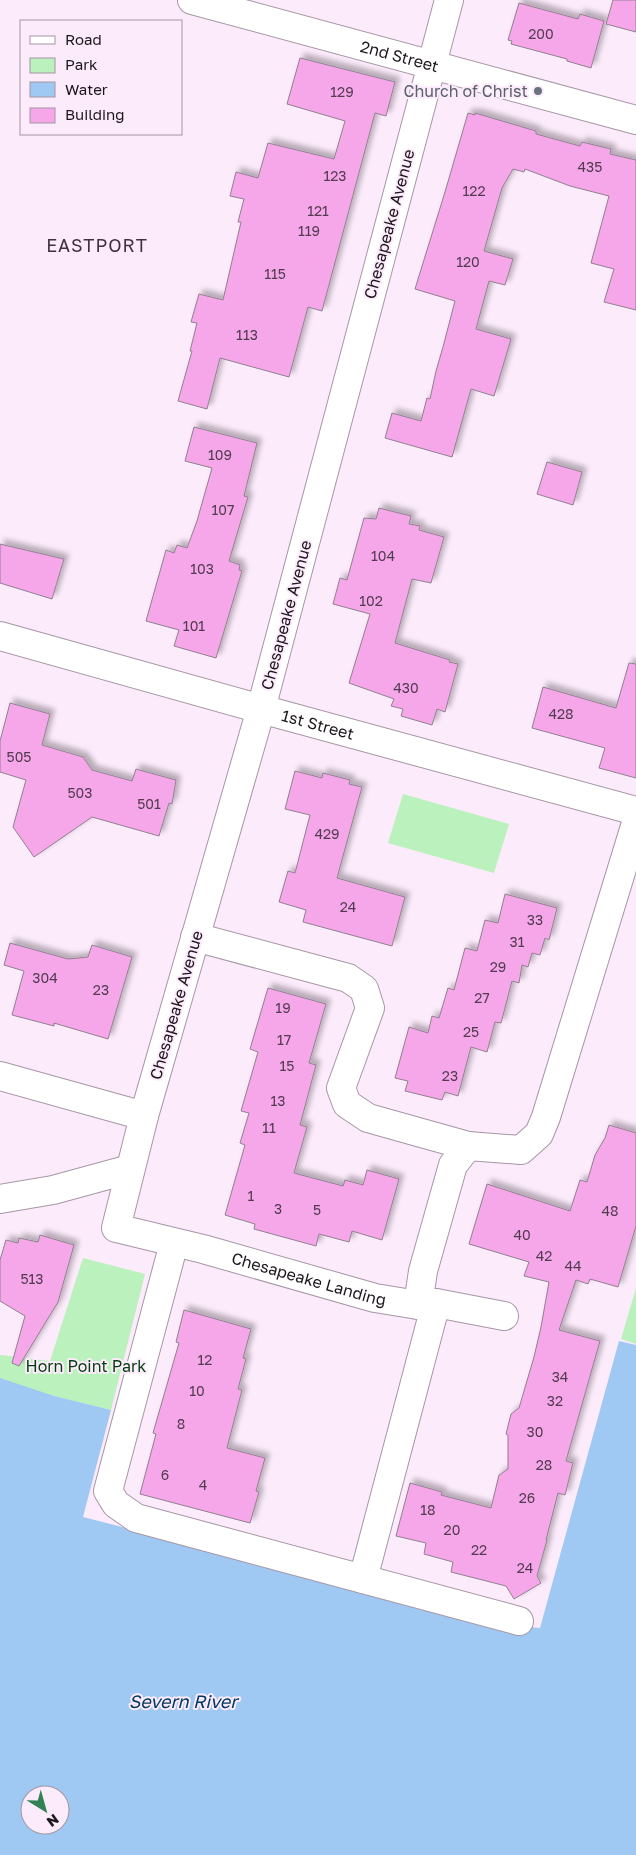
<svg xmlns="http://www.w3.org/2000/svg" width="636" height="1855" viewBox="0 0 636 1855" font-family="'Golos Text',sans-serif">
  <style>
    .green { fill: #baf1bc }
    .water { fill: #9fc8f3; fill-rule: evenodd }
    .building { fill: #f5a7ea; stroke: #90808e; filter: url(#shadow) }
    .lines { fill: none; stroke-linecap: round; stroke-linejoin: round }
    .minor-casing { stroke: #a697a5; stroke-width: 30 }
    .minor { stroke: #fff; stroke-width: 28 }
    .worship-dot { fill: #6b7280; stroke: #fcebfb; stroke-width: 2 }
    .labels { text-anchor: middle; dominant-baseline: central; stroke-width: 4; stroke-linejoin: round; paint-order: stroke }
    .number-label { font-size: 14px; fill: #533b50 }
    .street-label { font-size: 16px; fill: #1d171d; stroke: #fcebfb }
    .worship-label { font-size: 16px; fill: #5b616d; stroke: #fcebfb; text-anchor: end }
    .park-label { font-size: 16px; fill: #033c0e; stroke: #fcebfb }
    .neighbourhood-label { font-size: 18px; letter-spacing: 1px; fill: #3f323e; stroke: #fcebfb }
    .water-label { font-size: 18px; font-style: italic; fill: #023864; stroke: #fcebfb }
  </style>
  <defs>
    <filter id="shadow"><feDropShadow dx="4.5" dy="-4.5" stdDeviation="2.5" flood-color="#0004"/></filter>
  </defs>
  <rect width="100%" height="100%" fill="#fcebfb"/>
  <path class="green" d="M 403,794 L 509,824 L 494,873 L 388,843 Z
    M 83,1258 L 145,1274 L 111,1410 L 0,1383 L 0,1355 L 50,1361 Z
    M 636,1288 L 636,1344 L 621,1339 Z"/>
  <path class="water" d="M 619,1341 L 636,1345 L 636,1855 L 0,1855 L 0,1378 L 54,1396 L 111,1410 L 83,1517 L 500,1624 L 540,1628 ZM 30,1795 L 60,1795 L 60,1825 L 30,1825 Z"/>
  <path class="building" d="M 613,0 L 636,0 L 636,32 L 606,24 Z
    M 519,3 L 578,19 L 580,14 L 604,21 L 591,68 L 567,61 L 567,59 L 511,44 L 512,41 L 508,40 Z
    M 300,58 L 395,82 L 386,116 L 375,113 L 322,311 L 308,307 L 289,377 L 220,358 L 207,409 L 178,401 L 192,351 L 190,351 L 197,323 L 191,322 L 199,294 L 223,300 L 241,222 L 238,222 L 244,199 L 230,196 L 236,172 L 258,178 L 268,143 L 334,159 L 345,121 L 287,104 Z
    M 468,113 L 475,115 L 475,113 L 536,131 L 536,134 L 580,146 L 582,142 L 611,149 L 610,154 L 636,160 L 636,310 L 604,302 L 614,269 L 591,263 L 609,196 L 570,186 L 525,169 L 524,172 L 513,169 L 502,188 L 484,251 L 513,259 L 505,285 L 489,281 L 476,329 L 511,339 L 494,396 L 471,389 L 452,457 L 385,438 L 392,413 L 421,421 L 427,398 L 430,399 L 436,371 L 443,347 L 455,301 L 415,289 L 445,192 Z
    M 194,427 L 257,443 L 244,496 L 248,497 L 229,561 L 240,565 L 239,570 L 242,571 L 216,658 L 174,646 L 179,630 L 146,621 L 166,550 L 174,553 L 177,545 L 187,548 L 197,521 L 212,468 L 185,461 Z
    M 547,462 L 582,472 L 573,505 L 537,494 Z
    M 379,508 L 411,516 L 409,524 L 420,526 L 419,530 L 444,537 L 431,583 L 412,579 L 395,643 L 450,660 L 449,662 L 458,664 L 445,712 L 437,709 L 432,725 L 401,716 L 403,709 L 391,706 L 394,699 L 349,683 L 370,614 L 333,604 L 340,578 L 347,580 L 364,518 L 376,519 Z
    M 0,544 L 64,559 L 52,599 L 0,583 Z
    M 629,663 L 636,664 L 636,778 L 599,768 L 605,748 L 532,728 L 543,687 L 616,708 Z
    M 10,703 L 50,714 L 42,745 L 83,757 L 92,770 L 132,781 L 136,769 L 176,780 L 172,804 L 169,803 L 159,836 L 92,817 L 34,857 L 13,827 L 26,780 L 0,772 L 0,741 Z
    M 295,771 L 322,778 L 323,773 L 350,780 L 349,784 L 362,787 L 337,878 L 405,897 L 392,946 L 303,922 L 306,910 L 279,902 L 288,871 L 295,873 L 310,815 L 285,809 Z
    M 505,894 L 557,908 L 549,940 L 545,938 L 540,955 L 532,953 L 528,967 L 522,965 L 519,983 L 512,981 L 501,1023 L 495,1022 L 487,1052 L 471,1047 L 458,1096 L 445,1092 L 442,1100 L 405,1091 L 408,1081 L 395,1078 L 409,1027 L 428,1033 L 432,1016 L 439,1018 L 448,988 L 454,990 L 465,948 L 477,951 L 485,920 L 498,923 Z
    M 10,943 L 68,959 L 88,957 L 92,945 L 132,957 L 108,1039 L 54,1023 L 54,1026 L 12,1015 L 24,971 L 4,965 Z
    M 268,988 L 326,1004 L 309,1063 L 316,1065 L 300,1125 L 307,1127 L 294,1173 L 343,1186 L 345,1180 L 363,1185 L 367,1170 L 399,1179 L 382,1240 L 352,1231 L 349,1242 L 319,1234 L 316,1246 L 254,1229 L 255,1224 L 225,1215 L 245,1145 L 240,1143 L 249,1113 L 241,1111 L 258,1052 L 250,1049 Z
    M 609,1125 L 636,1133 L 636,1226 L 618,1287 L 590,1279 L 588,1284 L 576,1280 L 559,1330 L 600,1341 L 566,1461 L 573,1463 L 565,1495 L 558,1493 L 546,1540 L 547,1540 L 537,1576 L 541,1583 L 514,1599 L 506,1586 L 451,1572 L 453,1562 L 424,1554 L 426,1543 L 396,1536 L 410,1483 L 442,1492 L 441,1495 L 491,1508 L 499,1475 L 508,1469 L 508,1435 L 506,1434 L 511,1414 L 519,1408 L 534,1357 L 541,1327 L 549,1282 L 524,1276 L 529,1262 L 469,1244 L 487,1184 L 570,1211 L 580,1180 L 587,1182 L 595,1155 L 605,1138 Z
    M 40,1235 L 74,1245 L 58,1302 L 19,1366 L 12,1363 L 25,1316 L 0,1301 L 0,1260 L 6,1240 L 18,1243 L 19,1238 L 38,1242 Z
    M 184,1310 L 251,1329 L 243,1358 L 246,1359 L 238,1389 L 242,1390 L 227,1448 L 265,1458 L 256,1491 L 259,1492 L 250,1523 L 140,1494 L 156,1434 L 153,1433 L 179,1343 L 176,1342 Z"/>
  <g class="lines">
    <defs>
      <g id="minor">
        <path id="s1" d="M 192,0 L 636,120"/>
        <path id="s2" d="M 449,0 L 261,709 L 144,1116 L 116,1228 L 203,1249 L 375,1298 L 418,1305 L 436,1303 L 504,1316"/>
        <path id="s3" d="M 0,636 L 261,709 L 636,811"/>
        <path d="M 195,937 L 348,978 L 364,989 L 370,1008 L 341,1088 L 347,1104 L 368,1118 L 468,1146"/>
        <path d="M 0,1076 L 144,1116"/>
        <path d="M 0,1199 L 53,1190 L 130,1169"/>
        <path d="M 174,1243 L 108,1491 L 116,1504 L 136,1518 L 519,1621"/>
        <path d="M 418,1305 L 423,1271 L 453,1165 L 468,1146 L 521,1150 L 539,1134 L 546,1117 L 636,823"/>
        <path d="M 363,1579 L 436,1303"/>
      </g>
    </defs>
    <use href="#minor" class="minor-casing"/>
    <use href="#minor" class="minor"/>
  </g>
  <circle class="worship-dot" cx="538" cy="91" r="5"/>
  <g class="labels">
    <g class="number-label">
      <text x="541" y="33">200</text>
      <text x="342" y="91">129</text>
      <text x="590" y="166">435</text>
      <text x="335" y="175">123</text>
      <text x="474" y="190">122</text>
      <text x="318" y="210">121</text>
      <text x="309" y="230">119</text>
      <text x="468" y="261">120</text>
      <text x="275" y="273">115</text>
      <text x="247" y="334">113</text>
      <text x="220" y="454">109</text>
      <text x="223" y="509">107</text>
      <text x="383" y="555">104</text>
      <text x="202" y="568">103</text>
      <text x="371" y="600">102</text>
      <text x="194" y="625">101</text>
      <text x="406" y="687">430</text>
      <text x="561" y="713">428</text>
      <text x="19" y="756">505</text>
      <text x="80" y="792">503</text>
      <text x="149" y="803">501</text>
      <text x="327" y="833">429</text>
      <text x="348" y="906">24</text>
      <text x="535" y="919">33</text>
      <text x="517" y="941">31</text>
      <text x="498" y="966">29</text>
      <text x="45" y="977">304</text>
      <text x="101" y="989">23</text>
      <text x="482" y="997">27</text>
      <text x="283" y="1007">19</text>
      <text x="471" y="1031">25</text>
      <text x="284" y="1039">17</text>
      <text x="287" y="1065">15</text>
      <text x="450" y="1075">23</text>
      <text x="278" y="1100">13</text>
      <text x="269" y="1127">11</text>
      <text x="251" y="1195">1</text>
      <text x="278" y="1208">3</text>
      <text x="317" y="1209">5</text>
      <text x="610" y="1210">48</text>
      <text x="522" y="1234">40</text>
      <text x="544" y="1255">42</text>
      <text x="573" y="1265">44</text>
      <text x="32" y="1278">513</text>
      <text x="205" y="1359">12</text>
      <text x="560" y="1376">34</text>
      <text x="197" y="1390">10</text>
      <text x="555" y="1400">32</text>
      <text x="181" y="1423">8</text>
      <text x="535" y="1431">30</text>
      <text x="544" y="1464">28</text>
      <text x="165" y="1474">6</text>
      <text x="203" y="1484">4</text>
      <text x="527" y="1497">26</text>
      <text x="428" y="1509">18</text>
      <text x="452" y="1529">20</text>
      <text x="479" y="1549">22</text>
      <text x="525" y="1567">24</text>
    </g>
    <g class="street-label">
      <text stroke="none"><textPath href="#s1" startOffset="215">2nd Street</textPath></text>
      <text transform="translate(389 224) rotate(-75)">Chesapeake Avenue</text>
      <text transform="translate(286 615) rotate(-75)">Chesapeake Avenue</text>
      <text stroke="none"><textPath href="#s3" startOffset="330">1st Street</textPath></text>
      <text transform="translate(176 1005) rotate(-74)">Chesapeake Avenue</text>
      <text stroke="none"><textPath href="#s2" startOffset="1472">Chesapeake Landing</textPath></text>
    </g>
    <g class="worship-label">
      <text x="528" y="91">Church of Christ</text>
    </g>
    <g class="park-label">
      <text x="86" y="1366">Horn Point Park</text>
    </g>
    <g class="neighbourhood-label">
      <text x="97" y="245">EASTPORT</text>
    </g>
    <g class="water-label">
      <text x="183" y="1701">Severn River</text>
    </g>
  </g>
  <rect x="20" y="20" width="162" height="115" fill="#fcebfb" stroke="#a396a2"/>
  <rect x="30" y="36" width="25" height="8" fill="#ffffff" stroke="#a396a2"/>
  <text x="65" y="45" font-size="15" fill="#1d171d">Road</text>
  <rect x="30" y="58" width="25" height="15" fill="#baf1bc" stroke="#a396a2"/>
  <text x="65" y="70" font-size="15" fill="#1d171d">Park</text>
  <rect x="30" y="82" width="25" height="15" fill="#9fc8f3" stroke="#a396a2"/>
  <text x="65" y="95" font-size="15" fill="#1d171d">Water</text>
  <rect x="30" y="108" width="25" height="15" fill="#f5a7ea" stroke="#a396a2"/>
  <text x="65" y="120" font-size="15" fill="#1d171d">Building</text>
  <g transform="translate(45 1810) rotate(143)"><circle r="24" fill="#fcebfb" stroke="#a396a2"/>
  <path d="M0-4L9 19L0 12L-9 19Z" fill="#328353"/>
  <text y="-8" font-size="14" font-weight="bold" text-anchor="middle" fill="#1d171d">N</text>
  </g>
</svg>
